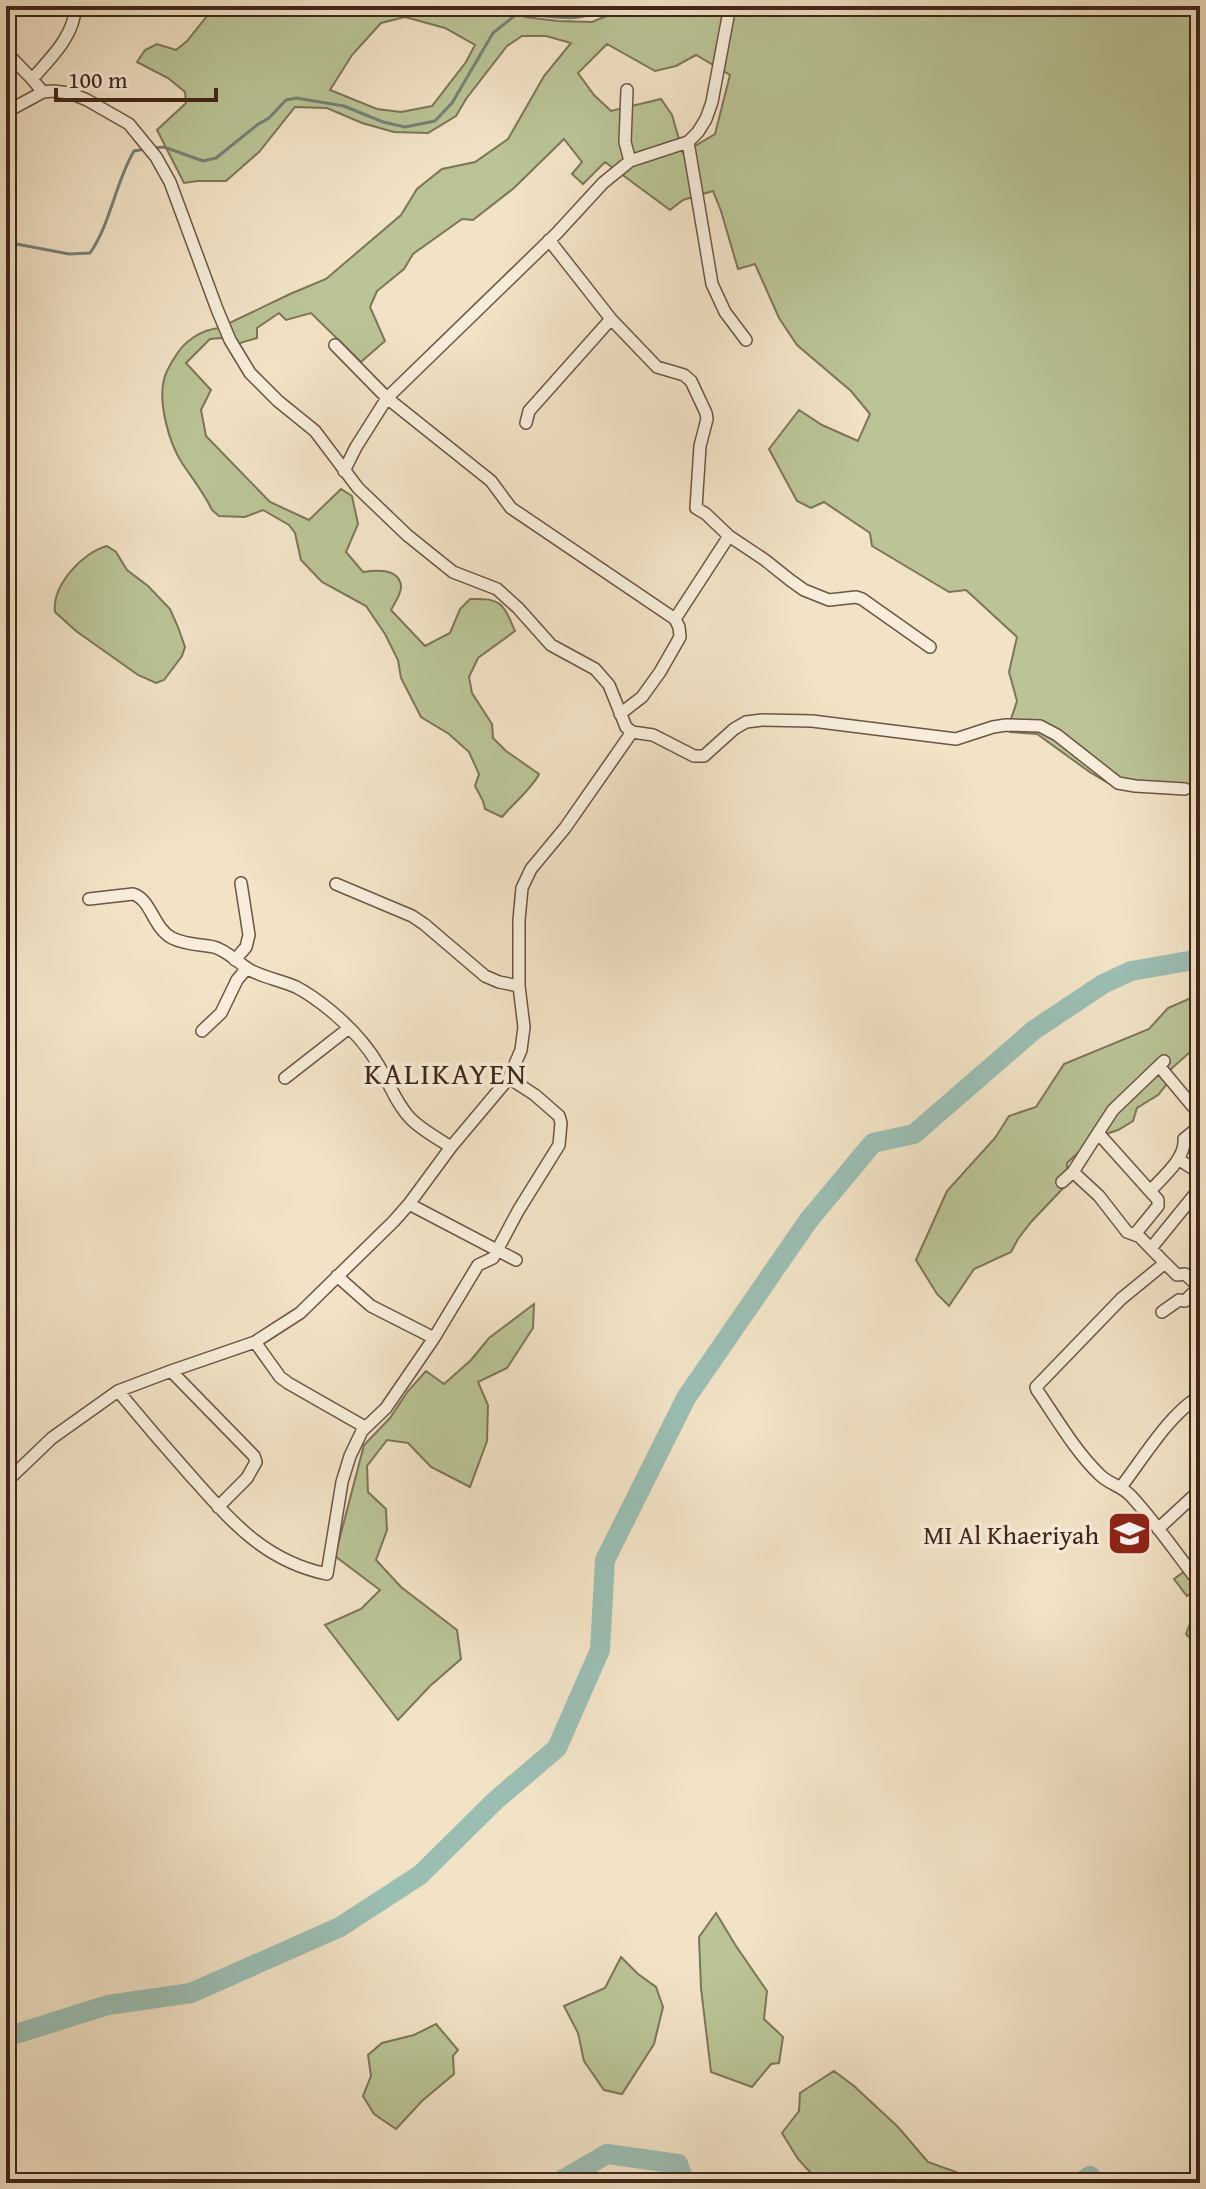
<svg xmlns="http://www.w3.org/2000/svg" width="1206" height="2189" viewBox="0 0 1206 2189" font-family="'Gentium Book Plus',serif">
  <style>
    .green { fill: #bac496; stroke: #7d7558; stroke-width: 2; fill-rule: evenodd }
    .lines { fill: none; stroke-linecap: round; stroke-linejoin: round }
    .stream { stroke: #778175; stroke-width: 3 }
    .river { stroke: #9bbeb3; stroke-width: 20 }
    .street-casing { stroke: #6c5544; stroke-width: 14 }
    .street { stroke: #f7edda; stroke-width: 11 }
    .labels { text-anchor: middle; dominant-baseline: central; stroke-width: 7; stroke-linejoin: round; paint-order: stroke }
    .poi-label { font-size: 26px; fill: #402619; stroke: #f7edda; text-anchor: end }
    .quarter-label { font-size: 30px; letter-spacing: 2px; fill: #402619; stroke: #f7edda }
  </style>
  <rect width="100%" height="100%" fill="#f2e3c6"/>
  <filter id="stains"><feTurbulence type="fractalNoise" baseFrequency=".0025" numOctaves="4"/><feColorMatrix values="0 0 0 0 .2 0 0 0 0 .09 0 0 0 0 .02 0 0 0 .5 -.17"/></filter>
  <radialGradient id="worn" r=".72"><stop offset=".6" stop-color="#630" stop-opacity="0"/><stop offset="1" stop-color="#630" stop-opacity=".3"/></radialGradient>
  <path class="green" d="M 215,6 L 521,6 L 525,17 L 558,21 L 592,22 L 631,6 L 1200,6 L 1200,792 L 1155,793 L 1117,788 L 1091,773 L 1037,734 L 1010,732 L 1011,719 L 1017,701 L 1009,672 L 1017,637 L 966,590 L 949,592 L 872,546 L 870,533 L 824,502 L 811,508 L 797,501 L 769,449 L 799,410 L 822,425 L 858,441 L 870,414 L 851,391 L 797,345 L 779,318 L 755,264 L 738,269 L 721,211 L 713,191 L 683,200 L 670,210 L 605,162 L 583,184 L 572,174 L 582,162 L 564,139 L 514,188 L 473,220 L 462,219 L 413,254 L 404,269 L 377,291 L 370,307 L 385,341 L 361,362 L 311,313 L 286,320 L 279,313 L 257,328 L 257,338 L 237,344 L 222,338 L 210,339 L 186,363 L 211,390 L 201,410 L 206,436 L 270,502 L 309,520 L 341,489 L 352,496 L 358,524 L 346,552 L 363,572 C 376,570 399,568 401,586 C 402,593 394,604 391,610 L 425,646 L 450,633 L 460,609 L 470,599 C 501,598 503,603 515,631 L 478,658 L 469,677 L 472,693 L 492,724 L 493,738 L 506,751 L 539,774 C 534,786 512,805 502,817 L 485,809 L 483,801 L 475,786 L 479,774 L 469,752 L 449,734 L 421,717 L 401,678 L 398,660 L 385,634 L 366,606 L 322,582 L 301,560 L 295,533 L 289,525 L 263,510 L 245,517 L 219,516 L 212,510 C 204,493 192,478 182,463 C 169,443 158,403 164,379 C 166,372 171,363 175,357 C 184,341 201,330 219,328 L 290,294 L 326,279 L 401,215 L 417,189 L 442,169 L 475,162 L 508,139 L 544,76 L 571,43 L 546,36 L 522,36 L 507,46 L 466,99 L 456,116 L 428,133 L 394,132 L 362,123 L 327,108 L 295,107 L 259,152 L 226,181 L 198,181 L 184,183 L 157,130 L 186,103 L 185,92 L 168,78 L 137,62 L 145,50 L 157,44 L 176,50 L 187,41 ZM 405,17 L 445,28 L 475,45 L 466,62 L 432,106 L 401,112 L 377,109 L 330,90 L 352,55 L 381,23 ZM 607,44 L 655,71 L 676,66 L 696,55 L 730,75 L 715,134 L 683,153 L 672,115 L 661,99 L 611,111 L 594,95 L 578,73 Z
    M 107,546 L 116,552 L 127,570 L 148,586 L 170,609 L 178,627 L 185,647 L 182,656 L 164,680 L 156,683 L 138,675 L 76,631 L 55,612 C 52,585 83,552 107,546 Z
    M 1200,994 L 1200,1047 L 1190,1052 L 1171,1069 L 1166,1085 L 1158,1095 L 1137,1108 L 1133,1121 L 1118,1130 L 1094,1138 L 1067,1163 L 1068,1183 L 1031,1222 L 1018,1239 L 1011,1252 L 974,1269 L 949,1306 L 937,1294 L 916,1260 L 947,1191 L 995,1138 L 1009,1116 L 1036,1107 L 1064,1064 L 1149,1029 L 1168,1008 Z
    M 534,1304 L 533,1328 L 507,1368 L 478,1382 L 488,1405 L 487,1441 L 470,1487 L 431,1467 L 408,1443 L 387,1440 L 367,1466 L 368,1492 L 386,1509 L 387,1530 L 376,1560 L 401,1587 L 457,1630 L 461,1659 L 430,1686 L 398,1720 L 325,1625 L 361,1609 L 380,1590 L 335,1556 L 364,1445 L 390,1418 L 408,1391 L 426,1371 L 444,1384 L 471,1360 L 489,1338 Z
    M 1185,1571 L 1198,1588 L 1187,1596 L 1174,1579 Z
    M 1200,1599 L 1200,1649 L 1186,1634 Z
    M 716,1913 L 736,1946 L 767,1991 L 764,2019 L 783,2037 L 779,2063 L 771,2064 L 752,2087 L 711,2072 L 701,1988 L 699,1937 Z
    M 621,1957 L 638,1974 L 656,1987 L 663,2007 L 654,2044 L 622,2094 L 604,2090 L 584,2061 L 578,2033 L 564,2006 L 605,1988 Z
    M 436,2024 L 458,2050 L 453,2056 L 454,2074 L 422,2101 L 396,2129 L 374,2114 L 363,2096 L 371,2076 L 368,2055 L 382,2043 L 414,2035 Z
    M 834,2071 L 854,2086 L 898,2127 L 928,2162 L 967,2176 L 950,2183 L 820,2183 L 798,2159 L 782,2133 L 799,2111 L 800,2093 Z"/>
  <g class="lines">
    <path class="stream" d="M 153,148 L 164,147 L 203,161 L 216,158 L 257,125 L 269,118 L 286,100 L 296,98 L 344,106 L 383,122 L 405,127 L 435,121 L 452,103 L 493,33 L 518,13 C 559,17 575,24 614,6
      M 6,242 L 69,254 L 90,253 C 111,223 115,183 134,151 L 145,149"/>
    <path class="river" d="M 6,2037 L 108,2005 L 191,1993 L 340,1927 L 420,1875 L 496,1800 L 557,1748 L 600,1650 L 605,1560 L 686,1398 L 808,1221 L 873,1143 L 914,1134 L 1034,1030 L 1103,984 L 1131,971 L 1200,959
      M 557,2183 L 607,2154 L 678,2164 L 685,2183
      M 1079,2183 L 1090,2176 L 1098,2183"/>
    <defs>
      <path id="street" d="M 6,52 L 32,79
        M 627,90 L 625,142 L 630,161
        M 43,92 L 32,79 C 50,59 76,34 75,6
        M 6,112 L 43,92 L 53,91 L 70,93 L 87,100 L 129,124 L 156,157 L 170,182 L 217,309 L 230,340 L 250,373 L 278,401 L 315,431 L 358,488 L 407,535 L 453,572 L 497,589 L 518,608 L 551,645 L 595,669 L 609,685 L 626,727 L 632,732 L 653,735 L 694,756 L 704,756 L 734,729 L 746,722 L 762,720 L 812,721 L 956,739 L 993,727 L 1006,725 L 1040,726 L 1057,735 L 1118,783 L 1135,786 L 1185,789
        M 688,142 L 712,284 L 725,312 L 746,340
        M 549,240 L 611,319 L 657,367 L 684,375 L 691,381 L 706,413 L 707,419 L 700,446 L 696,508 L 706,514 L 729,536 L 765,560 L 790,580 L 804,590 L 829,600 L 856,597 L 862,599 L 930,647
        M 335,345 L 387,398 L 491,481 L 511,508 L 675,619
        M 526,423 L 529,411 L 611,319
        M 344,471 L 356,447 L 387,398 L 557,233 L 603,183 L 630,161 L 688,142 L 698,132 L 706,119 L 712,102 L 730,6
        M 620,714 L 642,697 L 660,672 L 680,637 L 679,627 L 675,619 L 729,536
        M 336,884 L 412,916 L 424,924 L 485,976 L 499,982 L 519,986
        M 235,960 L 246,947 L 249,935 L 241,883
        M 202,1031 L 221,1013 L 237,980 L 247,968
        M 1164,1061 L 1113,1110 L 1098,1133 L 1158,1200 L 1158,1206 L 1136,1233 L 1165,1263 L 1121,1299 L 1036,1387 L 1037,1390 C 1057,1419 1075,1451 1100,1475 C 1109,1484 1122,1486 1131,1496 C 1156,1523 1177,1554 1200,1584
        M 1159,1066 L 1200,1115
        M 285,1078 L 349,1028
        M 1098,1133 L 1073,1172 L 1099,1196 L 1127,1232 L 1138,1236
        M 451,1147 L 509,1078 L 521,1050 L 524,1027 L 519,986 L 519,920 L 522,888 L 531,869 L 565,828 L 632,732
        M 1178,1159 L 1200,1173
        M 1062,1182 L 1073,1172
        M 1150,1191 C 1163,1177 1186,1158 1184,1139 L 1200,1126
        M 409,1204 L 516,1260
        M 1152,1247 L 1200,1188
        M 1165,1263 L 1177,1275 L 1185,1274 L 1200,1288
        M 337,1276 L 371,1306 L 434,1338
        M 1162,1312 L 1179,1300 L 1185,1301 L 1199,1287
        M 255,1342 L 280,1377 L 288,1383 L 365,1427
        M 171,1371 L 254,1456 L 256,1462 L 247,1478 L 218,1507
        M 118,1391 C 142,1420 166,1448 190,1475 C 231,1521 264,1561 327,1574 L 342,1482 L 350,1456 L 362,1431 L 386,1408 L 434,1338 L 478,1265 L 493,1258 L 518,1211 L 559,1145 L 561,1123 L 559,1116 L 535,1095 L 509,1078
        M 6,1482 L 52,1438 L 118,1391 L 171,1371 L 255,1342 L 300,1313 L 394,1221 L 409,1204 L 451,1147 C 437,1138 422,1130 411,1119 C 397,1105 389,1083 379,1066 C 367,1045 350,1027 331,1011 C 320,1002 308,993 296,987 C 280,980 265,978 250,970 C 238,963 228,951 214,947 C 199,944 186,945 172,938 C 153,928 151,899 133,894 L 89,899
        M 1121,1487 C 1142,1460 1168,1416 1197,1398 L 1200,1399
        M 1158,1529 L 1200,1490"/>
    </defs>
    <use href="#street" class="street-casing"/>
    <use href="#street" class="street"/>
  </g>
  <defs>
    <symbol id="school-square" viewBox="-11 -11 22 22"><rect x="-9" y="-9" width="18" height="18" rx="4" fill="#8f2418" stroke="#f7edda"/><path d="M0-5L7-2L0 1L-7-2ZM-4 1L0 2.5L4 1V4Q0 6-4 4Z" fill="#fff"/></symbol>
  </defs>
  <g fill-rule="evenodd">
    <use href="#school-square" x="1104" y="1508" width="51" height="51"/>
  </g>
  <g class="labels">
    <g class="poi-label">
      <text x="1099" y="1534">MI Al Khaeriyah</text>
    </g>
    <g class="quarter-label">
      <text x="446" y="1073">KALIKAYEN</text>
    </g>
  </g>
  <rect width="1206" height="2189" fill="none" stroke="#f2e3c6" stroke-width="32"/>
  <rect x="8" y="8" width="1190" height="2173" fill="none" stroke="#402619" stroke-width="4"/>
  <rect x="16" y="16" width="1174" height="2157" fill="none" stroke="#402619" stroke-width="2"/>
  <path d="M56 88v12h160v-12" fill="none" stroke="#402619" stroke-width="4"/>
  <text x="68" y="88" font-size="24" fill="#402619" stroke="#f7edda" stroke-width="6" paint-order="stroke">100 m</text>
  <rect width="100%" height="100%" filter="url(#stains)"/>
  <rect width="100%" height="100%" fill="url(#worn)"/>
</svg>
